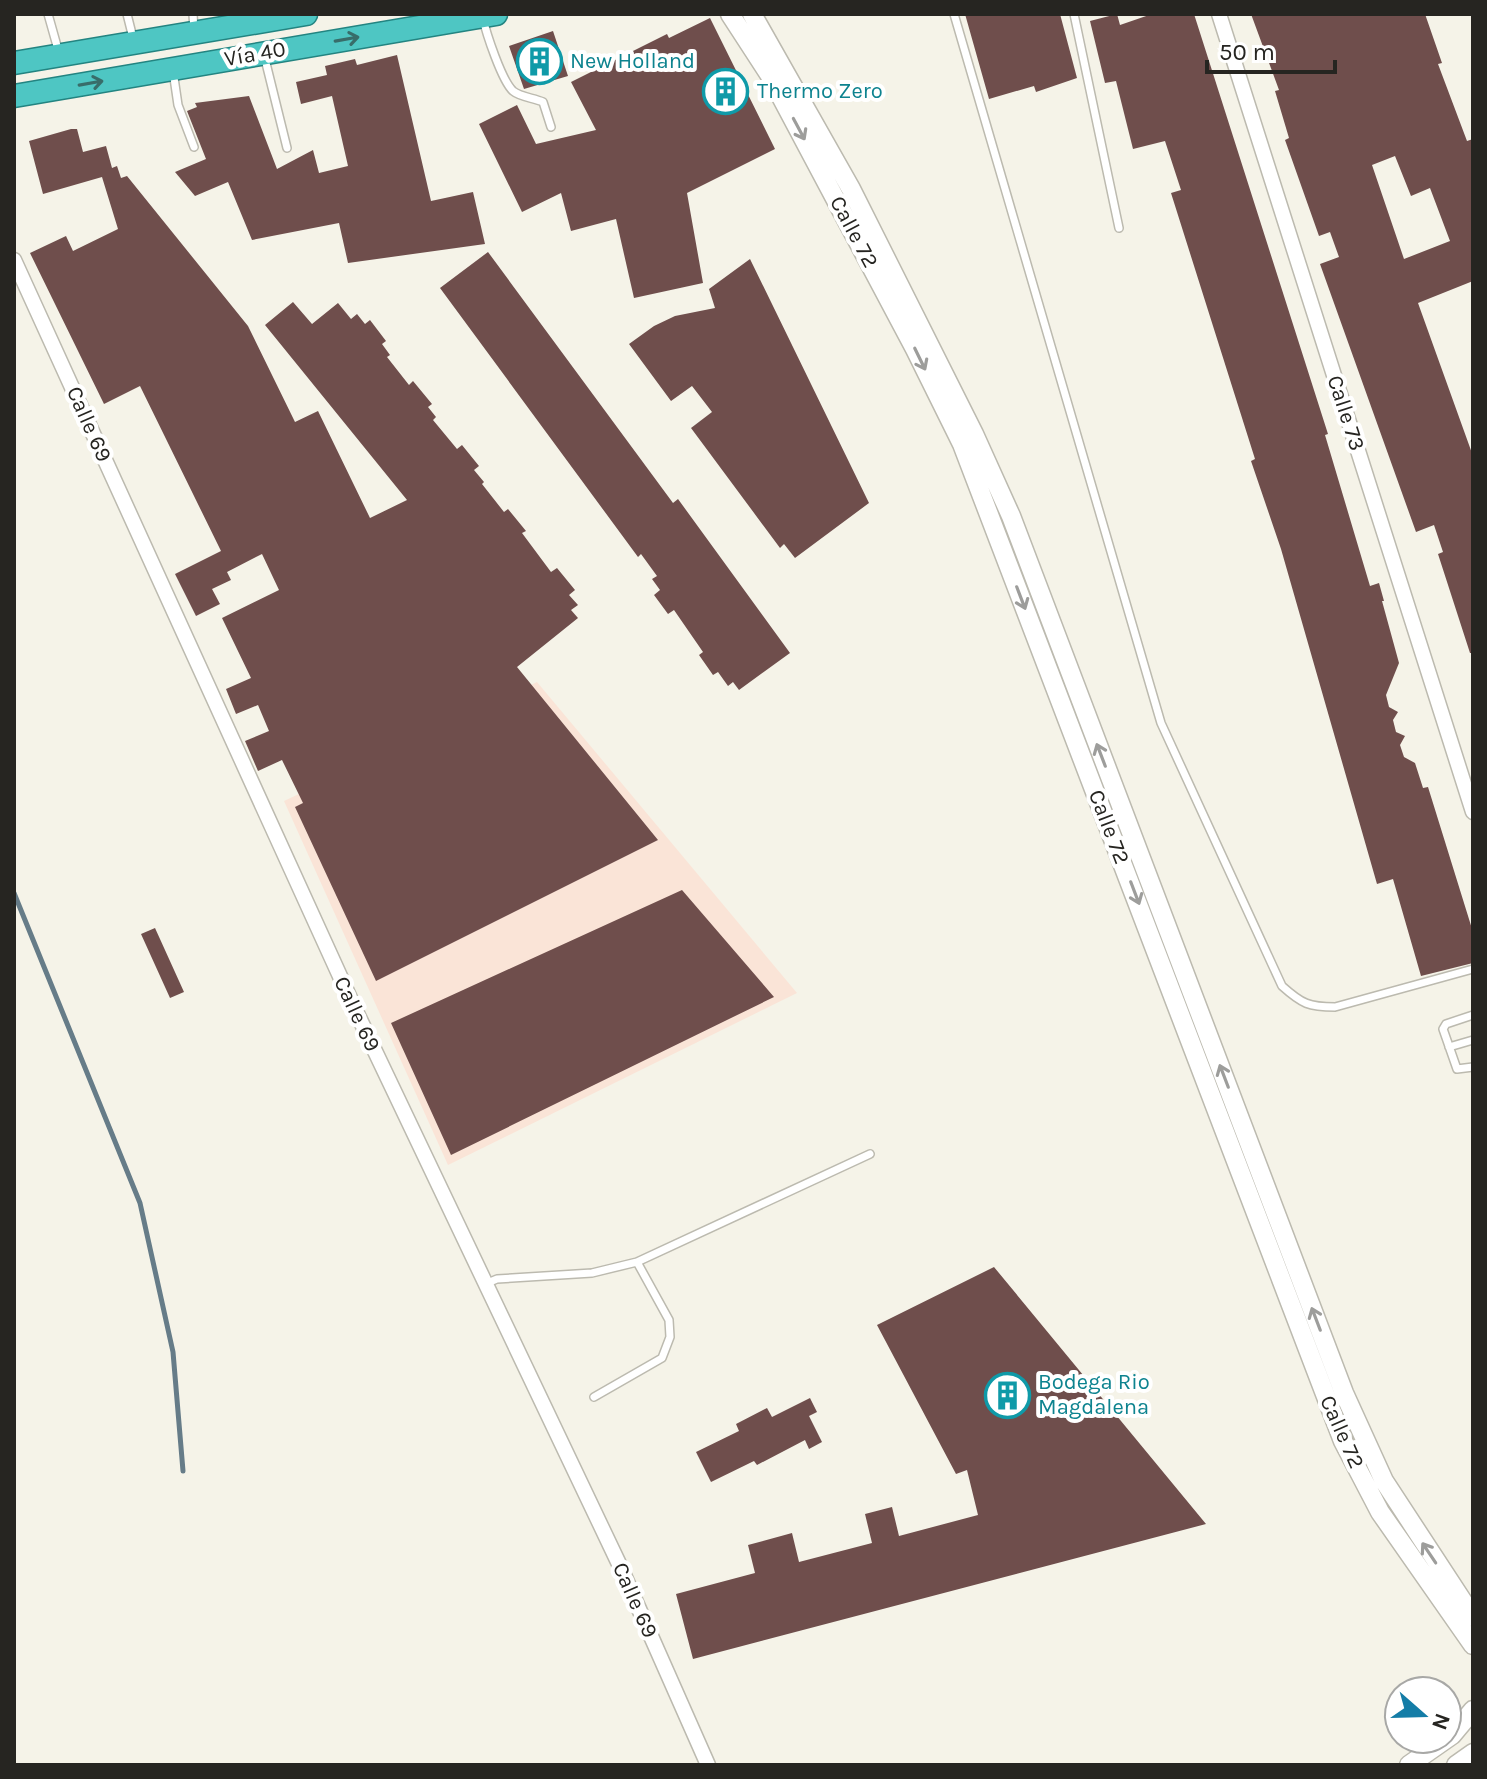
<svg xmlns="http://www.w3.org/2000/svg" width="1487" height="1779" viewBox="0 0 1487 1779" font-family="Karla,sans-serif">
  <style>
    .industrial { fill: #fae4d7 }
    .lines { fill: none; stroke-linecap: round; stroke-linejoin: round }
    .stream { stroke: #667c88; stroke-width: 5 }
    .building { fill: #6f4e4c; fill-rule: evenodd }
    .service-casing { stroke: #bcbaaf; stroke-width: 10 }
    .minor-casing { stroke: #bcbaaf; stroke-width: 17 }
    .secondary-casing { stroke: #bcbaaf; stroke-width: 21 }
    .trunk-casing { stroke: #238481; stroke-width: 25 }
    .service { stroke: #fff; stroke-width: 7 }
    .minor { stroke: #fff; stroke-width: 14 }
    .secondary { stroke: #fff; stroke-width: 18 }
    .trunk { stroke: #4ec6c3; stroke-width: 22 }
    .oneway { stroke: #386d6a }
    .oneway2 { stroke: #9d9d9b }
    .labels { text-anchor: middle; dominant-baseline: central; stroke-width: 8; stroke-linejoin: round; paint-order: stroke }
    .street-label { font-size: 22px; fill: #262521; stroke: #fff }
    .culture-label { font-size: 22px; fill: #0d838f; stroke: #fff; text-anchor: start }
  </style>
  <rect width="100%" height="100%" fill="#f5f3e8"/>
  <path class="industrial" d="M 537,682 L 797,993 L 448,1165 L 284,801 Z"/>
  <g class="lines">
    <path class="stream" d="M 14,893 L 140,1203 L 173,1352 L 183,1471"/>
  </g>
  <path class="building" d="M 965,14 L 1060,14 L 1077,78 L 1036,92 L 1034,86 L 989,99 Z
    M 1117,14 L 1120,25 L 1152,14 L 1194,14 L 1328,434 L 1325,435 L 1370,586 L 1379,583 L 1384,601 L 1382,601 L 1399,663 L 1386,695 L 1389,707 L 1398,712 L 1393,720 L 1396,732 L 1405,736 L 1400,745 L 1404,757 L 1415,763 L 1423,788 L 1428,787 L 1473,932 L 1473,963 L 1421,976 L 1393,879 L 1377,884 L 1281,549 L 1251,461 L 1255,459 L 1171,193 L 1181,190 L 1165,141 L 1133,149 L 1116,81 L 1105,83 L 1090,21 Z
    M 1251,14 L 1425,14 L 1442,63 L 1438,64 L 1467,141 L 1473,139 L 1473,281 L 1418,303 L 1473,456 L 1473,653 L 1470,653 L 1438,554 L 1443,552 L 1434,525 L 1416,532 L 1320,264 L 1339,257 L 1330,232 L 1319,236 L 1285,140 L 1289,138 L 1275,91 L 1279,90 ZM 1395,156 L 1411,196 L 1430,188 L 1450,241 L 1404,259 L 1372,165 Z
    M 710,18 L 775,149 L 687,193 L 703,283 L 634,298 L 616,219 L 571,231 L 561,193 L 522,212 L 479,124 L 517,105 L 536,144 L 596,130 L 571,82 L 667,34 L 669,38 Z
    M 553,31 L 568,76 L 524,89 L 509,46 Z
    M 397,55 L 431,201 L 473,192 L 485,244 L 348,263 L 339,223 L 252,240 L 228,182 L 195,196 L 175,172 L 206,159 L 187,111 L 197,107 L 195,103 L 249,96 L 277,169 L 313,150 L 319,173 L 348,166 L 332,96 L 301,104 L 296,82 L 327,75 L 325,66 L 355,59 L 357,65 Z
    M 71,129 L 77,129 L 83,152 L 106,146 L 112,168 L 117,166 L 121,178 L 127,176 L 248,326 L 295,422 L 318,411 L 370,518 L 407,500 L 265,325 L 293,302 L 312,324 L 338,303 L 351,319 L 357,314 L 365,324 L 370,320 L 386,341 L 382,344 L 390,355 L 387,357 L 409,385 L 413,381 L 432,404 L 428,407 L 436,417 L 433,420 L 457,449 L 462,445 L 479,466 L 474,470 L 484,482 L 482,484 L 504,512 L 508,509 L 526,531 L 522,533 L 551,572 L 557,568 L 575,590 L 569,595 L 578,605 L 571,610 L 578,618 L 517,667 L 658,840 L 376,981 L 295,807 L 303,803 L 282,760 L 258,771 L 245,741 L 269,731 L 258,705 L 236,714 L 226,689 L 251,678 L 222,618 L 279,590 L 262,554 L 227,572 L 231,580 L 212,589 L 220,604 L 196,616 L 175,574 L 221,551 L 140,386 L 104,404 L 30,253 L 66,236 L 73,251 L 118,229 L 102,177 L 43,194 L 29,141 Z
    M 488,252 L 673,503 L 678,499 L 790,653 L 739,690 L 733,682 L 728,686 L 718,672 L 713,675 L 699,655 L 703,652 L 674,610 L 668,614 L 654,595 L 660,590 L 652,579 L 657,576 L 641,554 L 638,557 L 440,288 Z
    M 750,259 L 869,503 L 795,558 L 784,544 L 780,548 L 691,428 L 712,412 L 692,386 L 671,401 L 629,344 L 654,326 L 675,316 L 715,308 L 709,289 Z
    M 682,890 L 774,997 L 451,1155 L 391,1023 Z
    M 155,928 L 184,992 L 170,998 L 141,934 Z
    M 994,1267 L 1206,1524 L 693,1659 L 676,1594 L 755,1573 L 748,1545 L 792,1533 L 799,1562 L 872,1543 L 865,1514 L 892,1507 L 899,1536 L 978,1515 L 967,1470 L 956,1474 L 877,1325 Z
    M 810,1398 L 817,1412 L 809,1416 L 822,1442 L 809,1449 L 805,1440 L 757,1465 L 754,1461 L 711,1482 L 696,1452 L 739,1431 L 736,1424 L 767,1408 L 772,1417 Z"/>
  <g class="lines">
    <defs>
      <path id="service" d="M 48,14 L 59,53
        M 127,14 L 133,38
        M 193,14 L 194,31
        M 954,14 L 1161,723 L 1282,986 C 1302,1004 1309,1007 1335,1007 L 1473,969
        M 1074,14 L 1119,228
        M 483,18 C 486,33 502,81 513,91 C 520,97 534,98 543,102 L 551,127
        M 264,55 L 287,148
        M 173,71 L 178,105 L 194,147
        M 1473,1015 L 1446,1024 L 1443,1029 L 1457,1069 L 1473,1067
        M 1449,1047 L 1473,1040
        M 485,1284 L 497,1279 L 592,1273 L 637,1262 L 870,1154
        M 594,1397 L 662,1358 L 670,1337 L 669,1320 L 637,1262"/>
      <path id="minor" d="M 1219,14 L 1473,812
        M 14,260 L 354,1007 L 620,1566 L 708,1765"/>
      <path id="secondary" d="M 730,14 L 769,74 L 915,349 L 962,444 L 1343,1441 L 1380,1512 L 1473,1645
        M 752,14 L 851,189 L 974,434 L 1011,516 L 1344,1393 L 1384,1481 L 1473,1617
        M 1409,1765 L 1452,1735 L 1473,1710
        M 1456,1765 L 1473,1753"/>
      <path id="trunk" d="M 14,63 L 306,14
        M 14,96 L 496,14"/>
    </defs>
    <use href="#service" class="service-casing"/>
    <use href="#minor" class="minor-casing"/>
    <use href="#secondary" class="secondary-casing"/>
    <use href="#trunk" class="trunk-casing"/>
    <use href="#service" class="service"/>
    <use href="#minor" class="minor"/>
    <use href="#secondary" class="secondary"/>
    <use href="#trunk" class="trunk"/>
  </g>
  <defs><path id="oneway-shaft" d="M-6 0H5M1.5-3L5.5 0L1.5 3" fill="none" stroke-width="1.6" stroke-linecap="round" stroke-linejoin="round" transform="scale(2)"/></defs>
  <g class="oneway">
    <use href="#oneway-shaft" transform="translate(347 39) rotate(-10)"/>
    <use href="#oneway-shaft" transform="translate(91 83) rotate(-10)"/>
  </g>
  <g class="oneway2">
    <use href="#oneway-shaft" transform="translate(799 129) rotate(62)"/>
    <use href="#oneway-shaft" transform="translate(920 359) rotate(64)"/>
    <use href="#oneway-shaft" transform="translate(1021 598) rotate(69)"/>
    <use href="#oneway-shaft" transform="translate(1101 755) rotate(-111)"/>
    <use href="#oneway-shaft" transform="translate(1135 893) rotate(69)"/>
    <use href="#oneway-shaft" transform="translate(1224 1076) rotate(-111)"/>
    <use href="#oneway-shaft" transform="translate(1316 1319) rotate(-111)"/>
    <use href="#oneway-shaft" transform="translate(1429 1553) rotate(-124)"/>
  </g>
  <defs>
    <symbol id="building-ring" viewBox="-11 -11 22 22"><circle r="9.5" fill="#fff" stroke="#0f9aa8" stroke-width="1.5"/><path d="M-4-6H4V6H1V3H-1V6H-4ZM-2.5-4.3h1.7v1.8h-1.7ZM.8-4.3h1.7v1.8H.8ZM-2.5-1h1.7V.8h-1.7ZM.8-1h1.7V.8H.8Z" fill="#0f9aa8"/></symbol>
  </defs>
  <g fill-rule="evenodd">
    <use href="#building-ring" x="514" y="36" width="51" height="51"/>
    <use href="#building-ring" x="700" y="66" width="51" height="51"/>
    <use href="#building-ring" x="982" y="1370" width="51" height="51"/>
  </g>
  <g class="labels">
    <g class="street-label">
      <text transform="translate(255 54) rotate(-10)">Vía 40</text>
      <text transform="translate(854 232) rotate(62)">Calle 72</text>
      <text transform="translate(1346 413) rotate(72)">Calle 73</text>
      <text transform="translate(89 424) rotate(66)">Calle 69</text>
      <text transform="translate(1109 827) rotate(69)">Calle 72</text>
      <text transform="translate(357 1014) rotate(65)">Calle 69</text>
      <text transform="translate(1342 1432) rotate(66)">Calle 72</text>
      <text transform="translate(635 1600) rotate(66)">Calle 69</text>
    </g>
    <g class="culture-label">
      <text x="570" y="61">New Holland</text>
      <text x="757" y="91">Thermo Zero</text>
      <text x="1038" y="1382">Bodega Rio<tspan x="1038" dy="25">Magdalena</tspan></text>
    </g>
  </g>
  <rect width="1487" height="1779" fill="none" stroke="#262521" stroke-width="32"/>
  <g transform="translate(1423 1715) rotate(110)"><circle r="38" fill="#ffffff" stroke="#a8a8a6" stroke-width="2"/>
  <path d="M0-6L14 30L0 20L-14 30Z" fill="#147da7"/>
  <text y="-12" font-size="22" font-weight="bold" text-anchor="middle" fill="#262521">N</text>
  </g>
  <path d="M1207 60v12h128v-12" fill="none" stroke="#262521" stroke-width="4"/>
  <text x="1219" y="60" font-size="24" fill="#262521" stroke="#ffffff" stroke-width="6" paint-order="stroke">50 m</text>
</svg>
